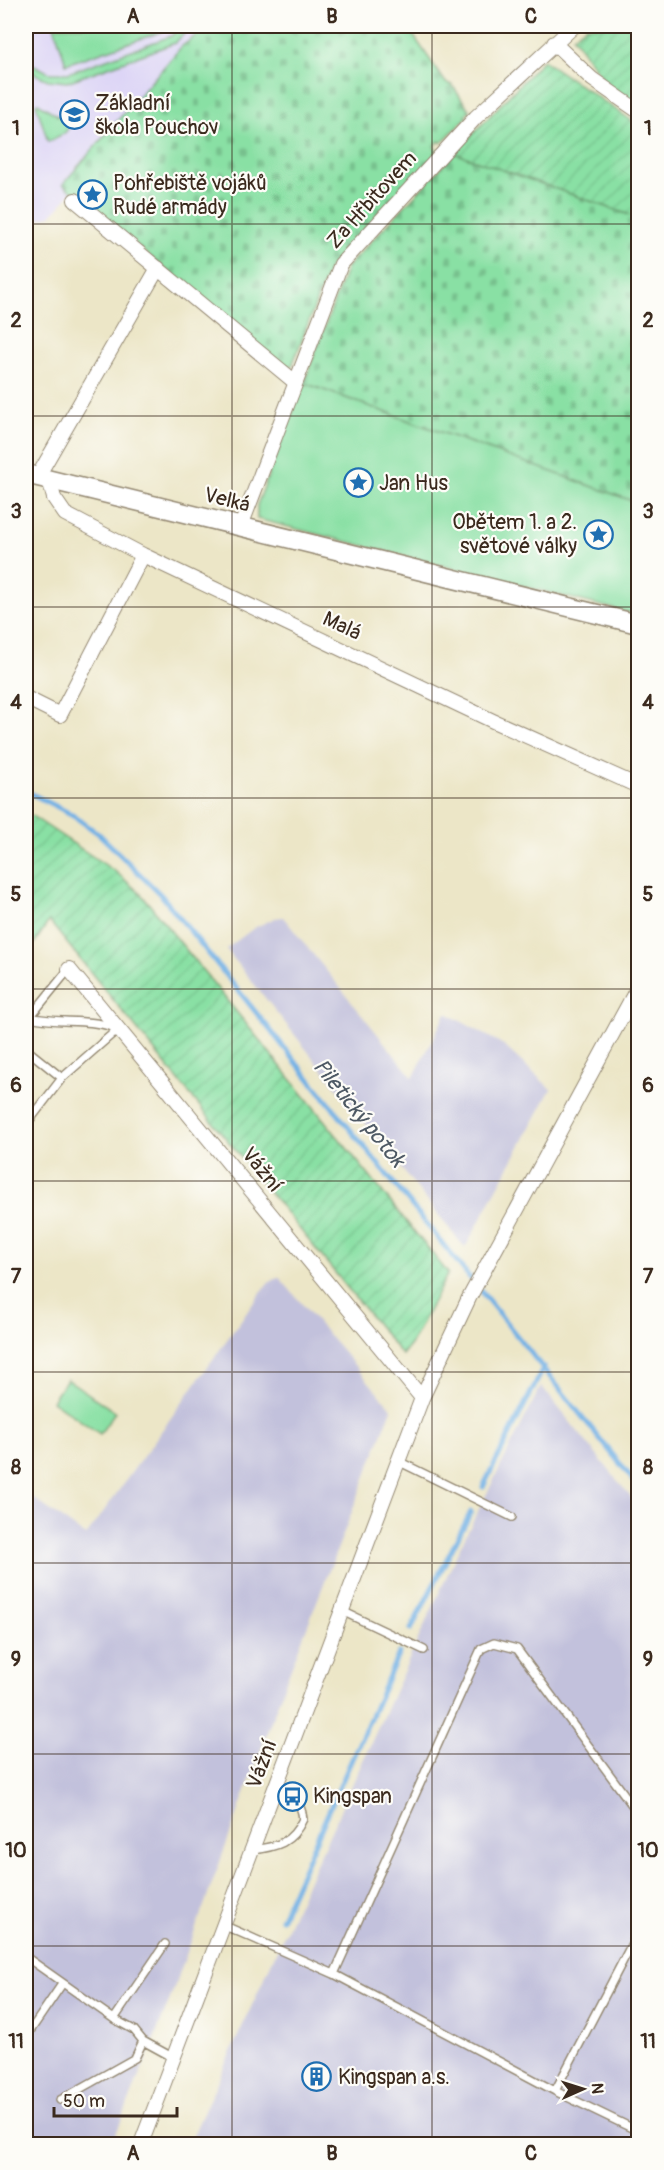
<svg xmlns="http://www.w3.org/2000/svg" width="664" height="2170" viewBox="0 0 664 2170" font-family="Pangolin,sans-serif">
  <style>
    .built { fill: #ddd5f6 }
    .industrial { fill: #c2c1dc }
    .cemetery { fill: url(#cemetery-stones); stroke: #628561; stroke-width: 1.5 }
    .park { fill: #89e0a4; stroke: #628561; stroke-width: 1.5 }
    .garden { fill: url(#garden-furrows); stroke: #628561; stroke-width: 1.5 }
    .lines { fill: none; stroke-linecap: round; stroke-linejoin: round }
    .stream { stroke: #72b1e5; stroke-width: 5 }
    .lane-casing { stroke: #948872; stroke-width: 10 }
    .street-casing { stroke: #948872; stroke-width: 16 }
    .secondary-casing { stroke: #948872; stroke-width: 21 }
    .lane { stroke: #fff; stroke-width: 7 }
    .street { stroke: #fff; stroke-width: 14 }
    .secondary { stroke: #fff; stroke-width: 18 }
    .grid { fill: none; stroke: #3b2a1e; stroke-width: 1.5; stroke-opacity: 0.55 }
    .labels { text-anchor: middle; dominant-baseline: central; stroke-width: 4.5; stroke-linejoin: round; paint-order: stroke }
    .poi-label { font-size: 21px; fill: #3b2a1e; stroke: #fdfcf7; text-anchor: start }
    .street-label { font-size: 21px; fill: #3b2a1e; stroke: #fdfcf7 }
    .water-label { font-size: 22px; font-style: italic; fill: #4e5964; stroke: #fdfcf7 }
    .neatline { fill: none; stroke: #3b2a1e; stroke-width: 2 }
    .grid-label { font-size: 20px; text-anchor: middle; font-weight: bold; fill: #3b2a1e }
  </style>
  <defs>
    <pattern id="cemetery-stones" width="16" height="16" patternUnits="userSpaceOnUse" patternTransform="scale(1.5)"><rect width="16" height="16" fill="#89e0a4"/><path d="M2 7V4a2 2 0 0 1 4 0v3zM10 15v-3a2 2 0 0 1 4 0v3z" fill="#77c08d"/></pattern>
    <pattern id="garden-furrows" width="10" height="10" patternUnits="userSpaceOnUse" patternTransform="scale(1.5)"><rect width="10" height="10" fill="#89e0a4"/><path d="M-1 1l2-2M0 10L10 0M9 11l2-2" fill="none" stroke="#77c08d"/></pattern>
  </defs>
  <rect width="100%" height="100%" fill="#fdfcf7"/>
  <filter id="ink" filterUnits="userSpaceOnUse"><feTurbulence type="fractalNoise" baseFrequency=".0167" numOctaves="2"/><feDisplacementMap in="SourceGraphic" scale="12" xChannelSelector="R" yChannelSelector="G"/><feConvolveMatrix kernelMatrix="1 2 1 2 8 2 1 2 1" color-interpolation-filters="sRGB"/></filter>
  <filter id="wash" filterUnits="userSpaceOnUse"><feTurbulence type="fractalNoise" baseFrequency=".008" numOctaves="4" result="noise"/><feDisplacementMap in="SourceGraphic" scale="24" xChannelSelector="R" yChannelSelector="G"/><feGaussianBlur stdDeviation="1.35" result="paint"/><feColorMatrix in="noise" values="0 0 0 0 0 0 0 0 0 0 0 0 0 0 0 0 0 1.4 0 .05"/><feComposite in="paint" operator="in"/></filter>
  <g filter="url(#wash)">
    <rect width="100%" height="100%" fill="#ece6c7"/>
    <path class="built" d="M 26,26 L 209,26 L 182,46 L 63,184 L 72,191 L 51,216 L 26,222 Z"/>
    <path class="industrial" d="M 283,917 L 413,1078 L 446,1013 L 502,1044 L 551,1089 L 465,1248 L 226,949 L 254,928 L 275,918 Z
      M 279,1277 L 392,1409 L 284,1686 L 170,1999 L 112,2144 L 32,2144 L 26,2140 L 26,1493 L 86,1536 L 267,1284 Z
      M 541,1386 L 638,1506 L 638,2144 L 189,2144 L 460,1547 Z"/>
    <path class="cemetery" d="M 209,26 L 407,26 L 446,83 L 452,85 L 470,111 L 465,115 L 467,117 L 441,143 L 439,141 L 434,146 L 438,152 L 329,268 L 292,366 L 284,368 L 63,184 L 182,46 Z
      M 455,153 L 638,218 L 638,503 L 304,383 L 347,267 Z"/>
    <path class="park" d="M 54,26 L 166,26 L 167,30 L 66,64 Z
      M 181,26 L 192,26 L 175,43 L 67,82 L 48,80 L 26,70 L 26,61 L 50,73 L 68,73 L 171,36 Z
      M 38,103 L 71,124 L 65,133 L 48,142 L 36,104 Z
      M 304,383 L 638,503 L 638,615 L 257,519 L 257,505 Z
      M 67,1379 L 115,1412 L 100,1434 L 52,1401 Z"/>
    <path class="garden" d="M 586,26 L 638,26 L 638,106 L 607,85 L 573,37 Z
      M 543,60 L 638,125 L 638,218 L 455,153 Z
      M 26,812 L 116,872 L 141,894 L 448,1273 L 412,1342 L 402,1355 L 49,921 L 26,956 Z"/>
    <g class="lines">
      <path class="stream" d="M 26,791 L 71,814 L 99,834 L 162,896 L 638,1486
        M 483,1487 L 544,1367
        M 411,1629 L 471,1512
        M 281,1919 L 399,1653"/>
    </g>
  </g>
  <g filter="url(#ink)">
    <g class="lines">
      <defs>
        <path id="lane" d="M 26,1014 L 30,1017 L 69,969
          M 30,1017 C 57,1024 86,1018 113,1027
          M 26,1049 L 62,1078
          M 26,1125 L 62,1078 L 118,1029
          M 398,1461 L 512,1517
          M 342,1611 L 424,1650
          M 252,1850 C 277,1847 292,1843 303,1819 C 301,1800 292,1795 275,1789
          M 223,1925 L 334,1974 L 555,2091 L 638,1932
          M 165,1944 L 114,2019 L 134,2030 L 143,2041 L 174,2058
          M 26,1957 L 114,2019
          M 334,1974 L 481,1649 L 494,1643 L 517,1649 L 638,1813
          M 26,2037 L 62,1984
          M 555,2091 L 638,2131
          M 60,2100 L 135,2058 L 143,2041"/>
        <path id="street" d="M 554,43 L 592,79 L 638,111
          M 75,200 L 295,382
          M 38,476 L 158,268
          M 49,479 L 54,498 L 65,514 L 143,555 L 493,721 L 638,786
          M 241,526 L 341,264 L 476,117 L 574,26
          M 26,698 L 60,715 L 143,555
          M 69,969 L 422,1398
          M 141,2144 L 422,1398 L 469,1298 L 638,987"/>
        <path id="secondary" d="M 26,474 L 638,624"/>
      </defs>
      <use href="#lane" class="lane-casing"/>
      <use href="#street" class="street-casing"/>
      <use href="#secondary" class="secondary-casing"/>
      <use href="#lane" class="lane"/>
      <use href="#street" class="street"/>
      <use href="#secondary" class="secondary"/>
    </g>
  </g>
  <path class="grid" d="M 232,26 L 232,2144M 432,26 L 432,2144M 26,224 L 638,224M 26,416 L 638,416M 26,607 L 638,607M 26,798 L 638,798M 26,989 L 638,989M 26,1181 L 638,1181M 26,1372 L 638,1372M 26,1563 L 638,1563M 26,1754 L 638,1754M 26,1946 L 638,1946"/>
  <defs>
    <symbol id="school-ring" viewBox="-11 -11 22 22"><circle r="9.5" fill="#fdfcf7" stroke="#1f6fb2" stroke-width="1.5"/><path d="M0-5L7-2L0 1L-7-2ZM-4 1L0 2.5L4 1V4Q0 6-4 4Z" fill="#1f6fb2"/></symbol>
    <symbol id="sight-ring" viewBox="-11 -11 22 22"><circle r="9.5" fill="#fdfcf7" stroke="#1f6fb2" stroke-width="1.5"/><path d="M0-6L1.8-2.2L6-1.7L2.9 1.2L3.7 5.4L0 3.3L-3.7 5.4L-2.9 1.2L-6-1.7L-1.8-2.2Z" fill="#1f6fb2"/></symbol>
    <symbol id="bus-ring" viewBox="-11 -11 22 22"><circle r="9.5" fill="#fdfcf7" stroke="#1f6fb2" stroke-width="1.5"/><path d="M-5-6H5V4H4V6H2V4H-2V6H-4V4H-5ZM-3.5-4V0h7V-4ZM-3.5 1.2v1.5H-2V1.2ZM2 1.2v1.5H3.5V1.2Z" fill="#1f6fb2"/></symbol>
    <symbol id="building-ring" viewBox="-11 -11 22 22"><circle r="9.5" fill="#fdfcf7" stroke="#1f6fb2" stroke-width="1.5"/><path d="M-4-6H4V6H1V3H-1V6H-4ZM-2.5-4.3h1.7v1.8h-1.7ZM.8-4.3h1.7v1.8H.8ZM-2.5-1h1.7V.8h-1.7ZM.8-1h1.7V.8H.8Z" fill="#1f6fb2"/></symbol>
  </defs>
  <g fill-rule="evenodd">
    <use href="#school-ring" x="58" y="98" width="33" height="33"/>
    <use href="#sight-ring" x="76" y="178" width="33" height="33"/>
    <use href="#sight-ring" x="342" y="466" width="33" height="33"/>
    <use href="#sight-ring" x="582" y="518" width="33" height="33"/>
    <use href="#bus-ring" x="276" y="1780" width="33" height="33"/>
    <use href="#building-ring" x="300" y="2060" width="33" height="33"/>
  </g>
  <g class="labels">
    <g class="poi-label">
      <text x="95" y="103">Základní<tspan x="95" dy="24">škola Pouchov</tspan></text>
      <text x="113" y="183">Pohřebiště vojáků<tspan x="113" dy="24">Rudé armády</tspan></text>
      <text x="379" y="483">Jan Hus</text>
      <text x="577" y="522" text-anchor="end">Obětem 1. a 2.<tspan x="577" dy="24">světové války</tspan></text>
      <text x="313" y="1796">Kingspan</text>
      <text x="338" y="2077">Kingspan a.s.</text>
    </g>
    <g class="street-label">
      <text transform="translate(372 200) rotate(-48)">Za Hřbitovem</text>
      <text transform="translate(227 500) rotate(14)">Velká</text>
      <text transform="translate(342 626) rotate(25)">Malá</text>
      <text transform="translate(262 1170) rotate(51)">Vážní</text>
      <text transform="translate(262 1764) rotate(-69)">Vážní</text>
    </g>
    <g class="water-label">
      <text transform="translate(359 1113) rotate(51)">Piletický potok</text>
    </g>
  </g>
  <rect width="664" height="2170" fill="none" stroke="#fdfcf7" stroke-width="66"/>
  <g transform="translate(583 2089) rotate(87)" stroke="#fdfcf7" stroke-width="4.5" paint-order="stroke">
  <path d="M0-4.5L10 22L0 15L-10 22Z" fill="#3b2a1e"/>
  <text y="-9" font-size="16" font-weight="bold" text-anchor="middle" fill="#3b2a1e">N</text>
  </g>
  <path d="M54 2107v9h123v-9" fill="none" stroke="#3b2a1e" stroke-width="3"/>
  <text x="63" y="2107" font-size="18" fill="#3b2a1e" stroke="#fdfcf7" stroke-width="4.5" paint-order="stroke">50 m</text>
  <rect x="33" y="33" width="598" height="2104" class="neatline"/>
  <g class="grid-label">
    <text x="133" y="23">A</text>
    <text x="332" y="23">B</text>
    <text x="531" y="23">C</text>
    <text x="16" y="135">1</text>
    <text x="648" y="135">1</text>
    <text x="16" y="327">2</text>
    <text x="648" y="327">2</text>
    <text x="16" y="518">3</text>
    <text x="648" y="518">3</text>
    <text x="16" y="709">4</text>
    <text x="648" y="709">4</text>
    <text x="16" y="901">5</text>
    <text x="648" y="901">5</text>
    <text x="16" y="1092">6</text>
    <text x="648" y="1092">6</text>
    <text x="16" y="1283">7</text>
    <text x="648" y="1283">7</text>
    <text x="16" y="1474">8</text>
    <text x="648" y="1474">8</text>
    <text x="16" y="1666">9</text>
    <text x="648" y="1666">9</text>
    <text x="16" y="1857">10</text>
    <text x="648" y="1857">10</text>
    <text x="16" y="2048">11</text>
    <text x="648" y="2048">11</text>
    <text x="133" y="2160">A</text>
    <text x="332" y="2160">B</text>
    <text x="531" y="2160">C</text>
  </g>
</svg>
